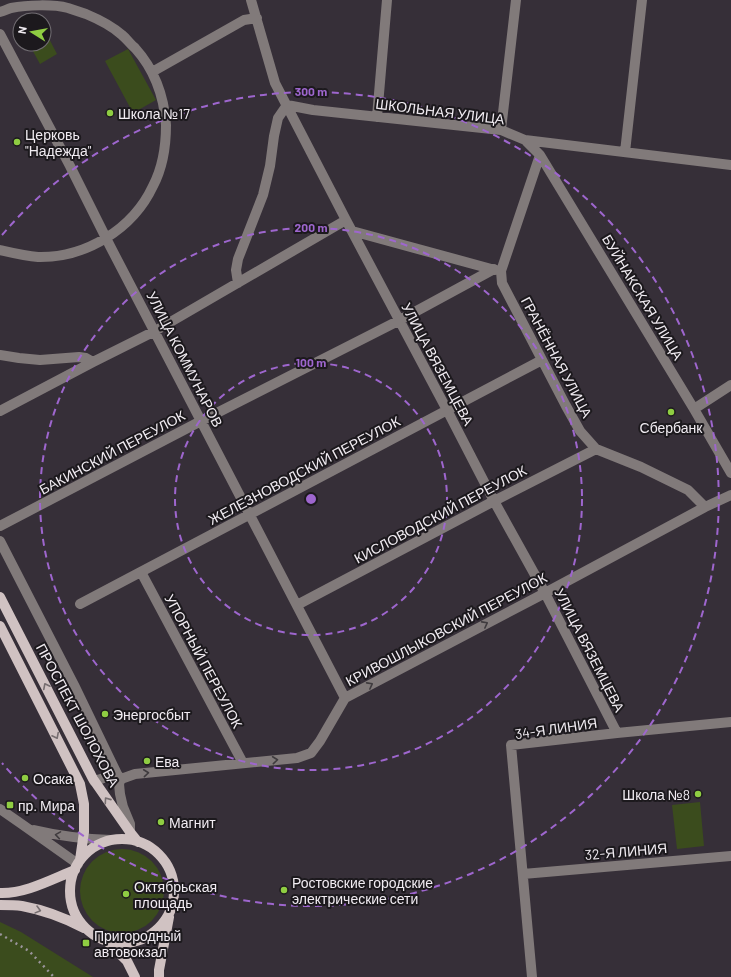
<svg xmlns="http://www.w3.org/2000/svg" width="731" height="977" viewBox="0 0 731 977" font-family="Barlow,sans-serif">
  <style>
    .green { fill: #3b4c1d }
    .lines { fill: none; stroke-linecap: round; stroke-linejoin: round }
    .minor { stroke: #817a7a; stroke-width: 10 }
    .major { stroke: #d0c2c2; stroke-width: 10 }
    .rail { stroke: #9b959c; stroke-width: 2.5; stroke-dasharray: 2 4; stroke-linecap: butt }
    .oneway { stroke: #3f3b3e }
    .oneway2 { stroke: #766e70 }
    .ring { fill: none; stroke: #9e66ce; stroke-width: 2; stroke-dasharray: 7 5 }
    .poi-dot { fill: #8fcd42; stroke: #1c191d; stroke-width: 1.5 }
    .labels { text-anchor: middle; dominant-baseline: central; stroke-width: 4; stroke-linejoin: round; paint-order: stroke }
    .street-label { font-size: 14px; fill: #f1ecf2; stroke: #1c191d }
    .poi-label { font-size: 14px; fill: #f1ecf2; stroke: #1c191d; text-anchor: start }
    .centre { fill: #9e66ce; stroke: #1c191d; stroke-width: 2 }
    .ring-label { font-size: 12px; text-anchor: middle; font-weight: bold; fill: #9e66ce; stroke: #1c191d; stroke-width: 4; stroke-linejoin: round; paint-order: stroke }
  </style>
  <rect width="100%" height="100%" fill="#362f38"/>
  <path class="green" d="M 44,29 L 57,54 L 40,64 L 29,44 L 44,44 Z
    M 128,49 L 156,100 L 133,113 L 105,61 Z
    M 700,802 L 704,846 L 677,849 L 672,805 Z
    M80 891a42 42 0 1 1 84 0a42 42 0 1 1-84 0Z
    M 0,922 L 21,932 L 93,977 L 0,977 Z"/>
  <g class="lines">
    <path class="minor" d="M 251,0 L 275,83 L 346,220 L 447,410 L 494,501 L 545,593 L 617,733
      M 0,12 C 4,11 8,9 11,8 C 27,5 53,4 68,8 C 74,10 80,12 86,14 C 98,19 112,26 122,35 C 127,39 130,44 135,48 C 154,69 164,96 166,125 C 166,146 163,167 153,186 C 133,229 86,258 38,257 C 25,256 13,253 0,250
      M 0,34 L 70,166 L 110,246 L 345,698
      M 152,72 L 244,20 L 257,18
      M 287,105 L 313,110 L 501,130 L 525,140 L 731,165
      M 377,117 L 387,0
      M 501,130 L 516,0
      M 525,140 L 540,155 L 694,409 L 731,473
      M 625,152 L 642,0
      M 540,155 L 501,271 L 502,283 L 566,406 L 580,431 L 596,449 L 641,467 L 688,490 L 705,507
      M 352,231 L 495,270
      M 238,283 L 236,270 L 238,259 L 263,195 L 270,166 L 274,136 L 278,118 L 287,105
      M 0,355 L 19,358 L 40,360 L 79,357 L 86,358 L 93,362
      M 694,409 L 731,385
      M 0,411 L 93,362 L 155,331 L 346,220
      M 0,526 L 201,421 L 400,320 L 494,269
      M 0,541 L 74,685 L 117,774 L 121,779
      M 141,572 L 243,763
      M 80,604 L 542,360
      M 297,605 L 494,501 L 596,449
      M 94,781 L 117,774
      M 0,809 L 23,825 L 78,864
      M 34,830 C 59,836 85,839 111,840
      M 130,832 L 130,824 L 123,807 L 120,794 L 119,784 L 121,779 L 135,774 L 297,758 L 311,753 L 320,741 L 345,698 L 545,593 L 705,507 L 731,495
      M 523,874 L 731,856
      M 532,977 L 511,745 L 617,733 L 731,722"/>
    <path class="major" d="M 0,597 L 93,779 L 130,832 L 138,842
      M 0,626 L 80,784 L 84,804 L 84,832 L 80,860
      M70 891a52 52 0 1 1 104 0a52 52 0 1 1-104 0Z
      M 0,893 C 25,894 52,879 75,870
      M 0,905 C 7,905 15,905 22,906 C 44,910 65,918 84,928
      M 106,940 L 127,961 L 135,977
      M 159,977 L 159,970 L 169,917"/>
    <path class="rail" d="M 0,934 L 29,951 L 54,977"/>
  </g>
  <defs><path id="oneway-chevron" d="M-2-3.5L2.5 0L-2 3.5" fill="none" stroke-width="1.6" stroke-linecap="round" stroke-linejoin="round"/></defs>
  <g class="oneway">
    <use href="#oneway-chevron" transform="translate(485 624) rotate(-28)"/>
    <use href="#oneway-chevron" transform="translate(370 685) rotate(-28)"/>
    <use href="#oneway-chevron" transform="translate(275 760) rotate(-6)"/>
    <use href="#oneway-chevron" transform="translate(146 773) rotate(-6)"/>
    <use href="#oneway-chevron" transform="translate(58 835) rotate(-171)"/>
  </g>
  <g class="oneway2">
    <use href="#oneway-chevron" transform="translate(46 686) rotate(-117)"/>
    <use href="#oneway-chevron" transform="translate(56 736) rotate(63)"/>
    <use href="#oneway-chevron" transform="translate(107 800) rotate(-125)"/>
    <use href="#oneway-chevron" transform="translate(38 910) rotate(15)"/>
  </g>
  <g class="ring">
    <circle cx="311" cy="499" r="136"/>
    <circle cx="311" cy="499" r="271"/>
    <path d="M2 235A407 407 0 1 1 2 763"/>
  </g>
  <g class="poi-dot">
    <circle cx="110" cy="113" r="4"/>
    <circle cx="17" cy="142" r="4"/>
    <circle cx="671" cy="412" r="4"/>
    <circle cx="105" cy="714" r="4"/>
    <circle cx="147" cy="761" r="4"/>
    <circle cx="25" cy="778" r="4"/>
    <circle cx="698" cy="794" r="4"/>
    <rect x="6" y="801" width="8" height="8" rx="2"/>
    <circle cx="161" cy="822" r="4"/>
    <circle cx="284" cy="890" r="4"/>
    <circle cx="126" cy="894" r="4"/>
    <rect x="82" y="939" width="8" height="8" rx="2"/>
  </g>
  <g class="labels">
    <g class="street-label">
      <text transform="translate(440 111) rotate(7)">ШКОЛЬНАЯ УЛИЦА</text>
      <text transform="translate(643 297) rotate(59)">БУЙНАКСКАЯ УЛИЦА</text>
      <text transform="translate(557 357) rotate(62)">ГРАНЁННАЯ УЛИЦА</text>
      <text transform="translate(185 359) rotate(63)">УЛИЦА КОММУНАРОВ</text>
      <text transform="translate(438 364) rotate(62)">УЛИЦА ВЯЗЕМЦЕВА</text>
      <text transform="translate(112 452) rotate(-28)">БАКИНСКИЙ ПЕРЕУЛОК</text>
      <text transform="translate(304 470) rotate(-28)">ЖЕЛЕЗНОВОДСКИЙ ПЕРЕУЛОК</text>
      <text transform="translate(440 514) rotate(-28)">КИСЛОВОДСКИЙ ПЕРЕУЛОК</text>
      <text transform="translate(446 629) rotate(-28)">КРИВОШЛЫКОВСКИЙ ПЕРЕУЛОК</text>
      <text transform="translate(590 650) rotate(63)">УЛИЦА ВЯЗЕМЦЕВА</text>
      <text transform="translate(204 661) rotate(62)">УПОРНЫЙ ПЕРЕУЛОК</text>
      <text transform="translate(78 715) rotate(62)">ПРОСПЕКТ ШОЛОХОВА</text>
      <text transform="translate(556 728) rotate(-8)">34-Я ЛИНИЯ</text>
      <text transform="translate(626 851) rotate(-5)">32-Я ЛИНИЯ</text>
    </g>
    <g class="poi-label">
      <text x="118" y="113">Школа №17</text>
      <text x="25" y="134">Церковь<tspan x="25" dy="16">"Надежда"</tspan></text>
      <text x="671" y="427" text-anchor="middle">Сбербанк</text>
      <text x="113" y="714">Энергосбыт</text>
      <text x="155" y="761">Ева</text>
      <text x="33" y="778">Осака</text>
      <text x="690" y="794" text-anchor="end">Школа №8</text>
      <text x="18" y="805">пр. Мира</text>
      <text x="169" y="822">Магнит</text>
      <text x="292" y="882">Ростовские городские<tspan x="292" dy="16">электрические сети</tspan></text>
      <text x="134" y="886">Октябрьская<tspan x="134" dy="16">площадь</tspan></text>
      <text x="94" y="935">Пригородный<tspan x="94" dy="16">автовокзал</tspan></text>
    </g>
  </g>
  <circle cx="311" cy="499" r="6" class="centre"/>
  <g class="ring-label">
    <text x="311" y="96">300 m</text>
    <text x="311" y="232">200 m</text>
    <text x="311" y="367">100 m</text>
  </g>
  <g transform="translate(32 32) rotate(281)"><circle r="19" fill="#1c191d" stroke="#716d72"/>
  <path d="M0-3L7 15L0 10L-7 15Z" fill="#8fcd42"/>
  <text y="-6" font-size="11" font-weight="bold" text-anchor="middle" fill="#f1ecf2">N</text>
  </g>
</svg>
